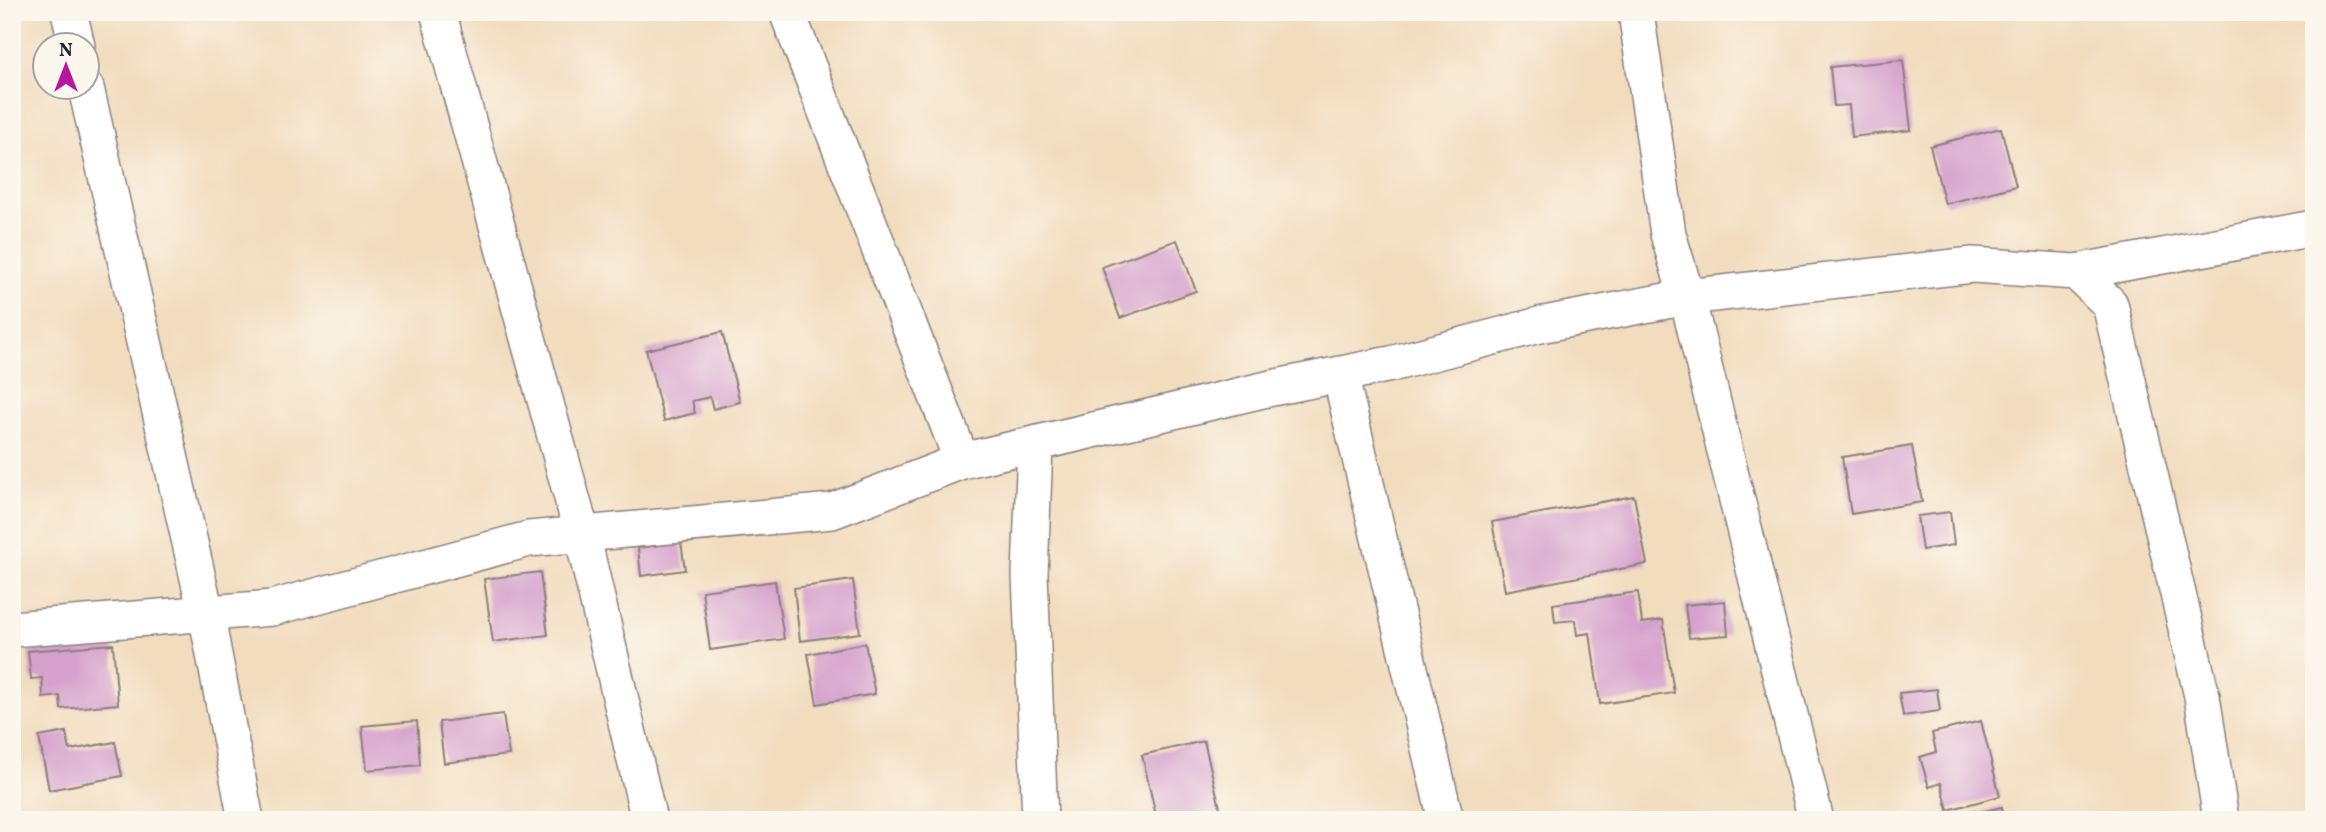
<svg xmlns="http://www.w3.org/2000/svg" width="2326" height="832" viewBox="0 0 2326 832" font-family="Vollkorn,serif">
  <style>
    .building { fill: #d6a1cd }
    .lines { fill: none; stroke-linecap: round; stroke-linejoin: round }
    .street-casing { stroke: #8a7f7c; stroke-width: 38 }
    .street { stroke: #fff; stroke-width: 35 }
  </style>
  <rect width="100%" height="100%" fill="#fbf7ec"/>
  <filter id="ink" filterUnits="userSpaceOnUse"><feTurbulence type="fractalNoise" baseFrequency=".0143" numOctaves="2"/><feDisplacementMap in="SourceGraphic" scale="14" xChannelSelector="R" yChannelSelector="G"/><feConvolveMatrix kernelMatrix="1 2 1 2 8 2 1 2 1" color-interpolation-filters="sRGB"/></filter>
  <filter id="wash" filterUnits="userSpaceOnUse"><feTurbulence type="fractalNoise" baseFrequency=".00686" numOctaves="4" result="noise"/><feDisplacementMap in="SourceGraphic" scale="28" xChannelSelector="R" yChannelSelector="G"/><feGaussianBlur stdDeviation="1.57" result="paint"/><feColorMatrix in="noise" values="0 0 0 0 0 0 0 0 0 0 0 0 0 0 0 0 0 1.4 0 .05"/><feComposite in="paint" operator="in"/></filter>
  <g filter="url(#wash)">
    <rect width="100%" height="100%" fill="#f2dcbe"/>
    <g id="blocks">
      <path class="building" d="M 1903,60 L 1911,130 L 1852,137 L 1849,105 L 1834,106 L 1830,67 Z
        M 2001,128 L 2016,186 L 1945,204 L 1930,146 Z
        M 1177,240 L 1196,291 L 1120,318 L 1102,267 Z
        M 722,332 L 740,402 L 713,409 L 710,397 L 692,401 L 695,413 L 664,421 L 646,350 Z
        M 1912,446 L 1922,502 L 1851,514 L 1842,457 Z
        M 1634,496 L 1647,564 L 1505,591 L 1492,522 Z
        M 1950,512 L 1954,545 L 1922,550 L 1917,516 Z
        M 681,542 L 685,570 L 641,576 L 638,548 Z
        M 540,572 L 548,635 L 493,642 L 484,579 Z
        M 853,580 L 860,633 L 800,641 L 794,588 Z
        M 775,581 L 784,639 L 710,650 L 702,591 Z
        M 1638,592 L 1642,623 L 1663,620 L 1674,693 L 1600,704 L 1590,633 L 1577,635 L 1575,620 L 1555,622 L 1553,604 Z
        M 1725,601 L 1728,635 L 1689,638 L 1685,605 Z
        M 865,643 L 875,694 L 817,704 L 808,654 Z
        M 113,644 L 118,704 L 61,709 L 60,696 L 43,698 L 42,678 L 31,679 L 28,651 Z
        M 1937,689 L 1940,711 L 1903,716 L 1899,693 Z
        M 503,714 L 509,755 L 444,763 L 439,722 Z
        M 417,721 L 420,765 L 367,770 L 362,726 Z
        M 1981,721 L 2000,796 L 1948,810 L 1941,783 L 1929,787 L 1920,757 L 1936,752 L 1932,733 Z
        M 66,732 L 70,750 L 115,742 L 122,776 L 49,790 L 39,737 Z
        M 1204,741 L 1223,820 L 1157,820 L 1142,755 Z
        M 2002,807 L 2004,820 L 1950,820 L 1950,819 Z"/>
    </g>
  </g>
  <g filter="url(#ink)">
    <use href="#blocks" fill-opacity="0" stroke="#8a7f7c" stroke-width="2"/>
    <g class="lines">
      <defs>
        <path id="street" d="M 69,12 L 77,46
          M 438,12 L 582,534 L 649,820
          M 787,12 L 962,461
          M 1636,12 L 1668,234 L 1687,297 L 1816,820
          M 86,88 L 206,613 L 246,820
          M 2076,272 L 2314,228
          M 1340,374 L 1446,820
          M 1035,446 L 1030,575 L 1040,820
          M 12,629 L 272,608 L 529,539 L 832,511 L 962,461 L 1267,389 L 1391,364 L 1539,325 L 1687,297 L 1973,265 L 2076,272 L 2110,304 L 2202,696 L 2221,820"/>
      </defs>
      <use href="#street" class="street-casing"/>
      <use href="#street" class="street"/>
    </g>
  </g>
  <rect width="2326" height="832" fill="none" stroke="#fbf7ec" stroke-width="42"/>
  <g transform="translate(66 66)"><circle r="33" fill="#fbf7ec" stroke="#a4a2a5" stroke-width="2"/>
  <path d="M0-5L12 26L0 18L-12 26Z" fill="#b5179e"/>
  <text y="-10" font-size="19" font-weight="bold" text-anchor="middle" fill="#22223b">N</text>
  </g>
</svg>
